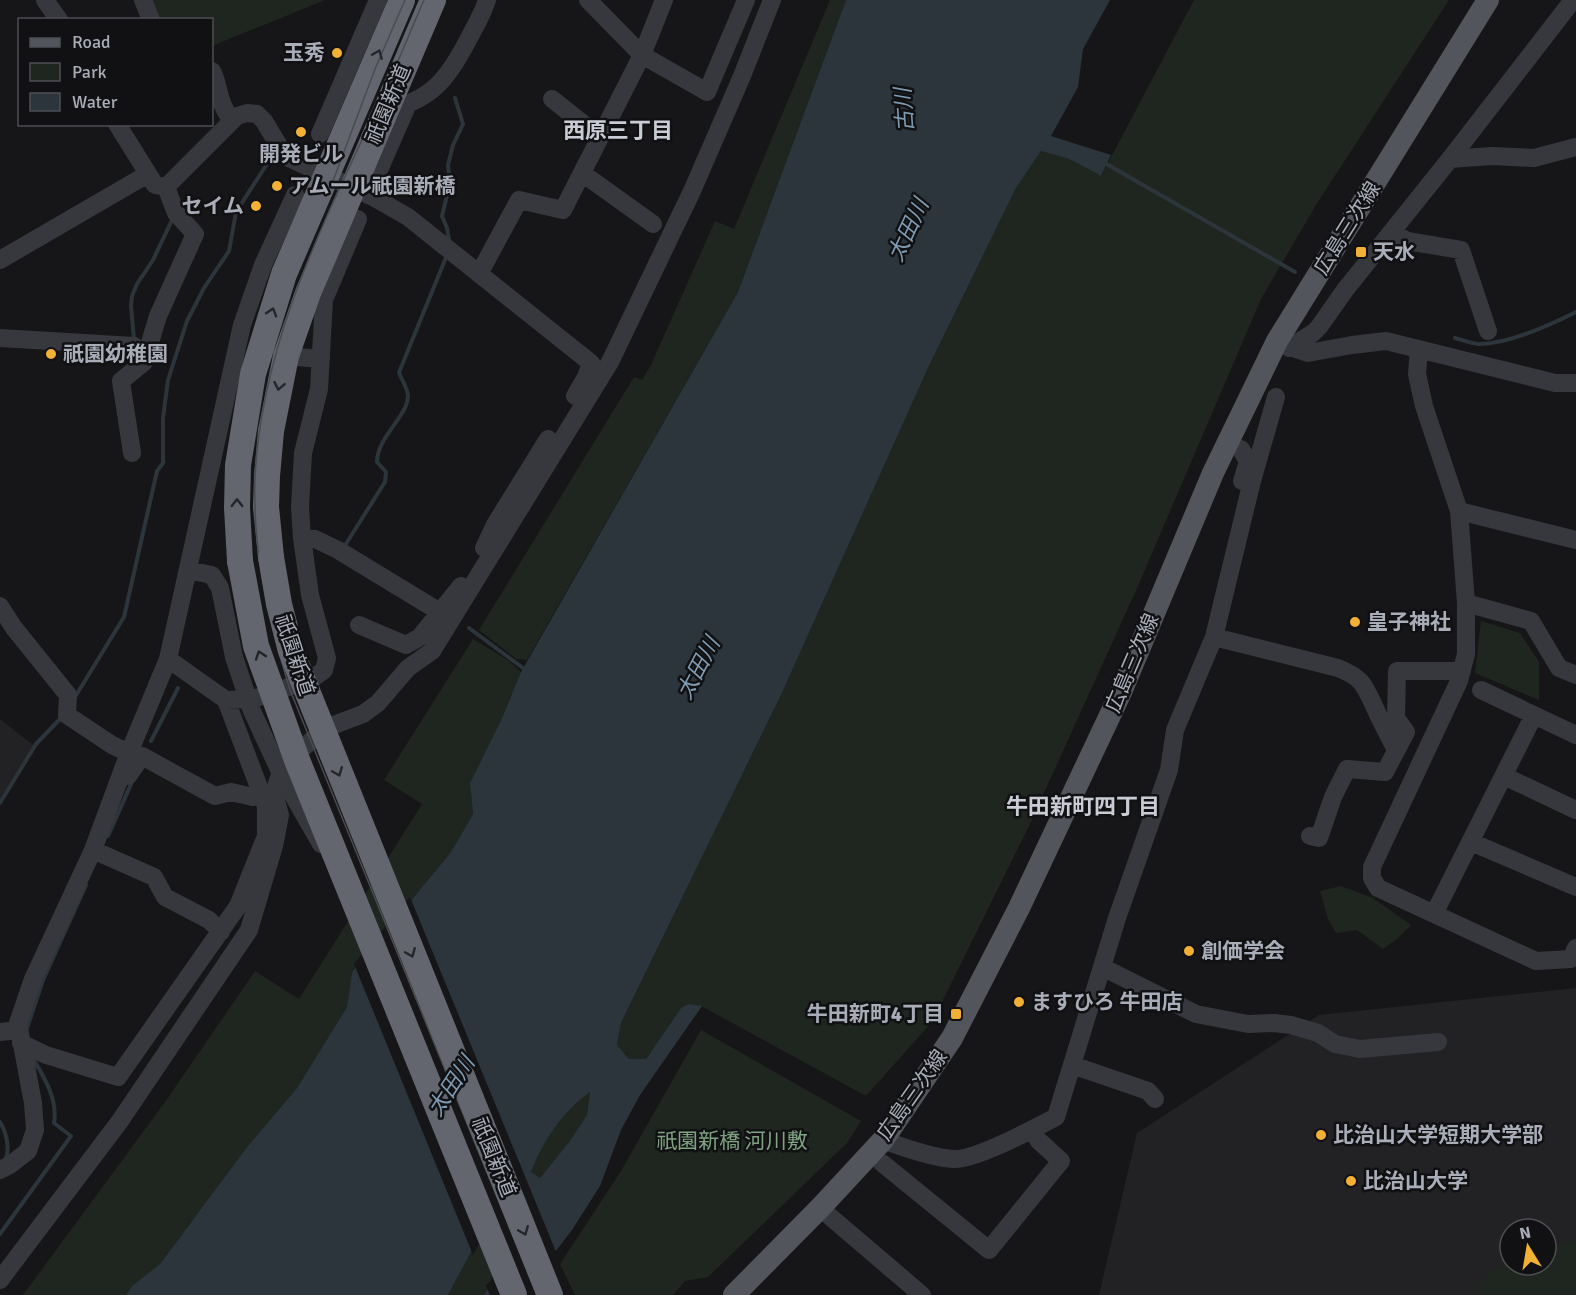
<svg xmlns="http://www.w3.org/2000/svg" width="1576" height="1295" viewBox="0 0 1576 1295" font-family="Signika,'Noto Sans JP',sans-serif">
  <style>
    .built { fill: #222225; fill-rule: evenodd }
    .green { fill: #1e261f }
    .water { fill: #2c353c; fill-rule: evenodd }
    .pier { fill: #161618 }
    .lines { fill: none; stroke-linecap: round; stroke-linejoin: round }
    .stream { stroke: #2c353c; stroke-width: 4 }
    .minor { stroke: #37383d; stroke-width: 18 }
    .major { stroke: #53555c; stroke-width: 22 }
    .highway { stroke: #63666e; stroke-width: 26 }
    .tram { stroke: #4a4c52; stroke-width: 1.5 }
    .minor-bridge { stroke: #37383d; stroke-width: 18 }
    .highway-bridge { stroke: #63666e; stroke-width: 26 }
    .oneway { stroke: #26262a }
    .poi-dot { fill: #f2b134; stroke: #111113; stroke-width: 2 }
    .labels { text-anchor: middle; dominant-baseline: central; stroke-width: 5; stroke-linejoin: round; paint-order: stroke }
    .poi-label { font-size: 21px; font-weight: bold; fill: #a8adb8; stroke: #111113; text-anchor: start }
    .street-label { font-size: 21px; fill: #a8adb8; stroke: #111113 }
    .park-label { font-size: 21px; fill: #7fa381; stroke: #111113 }
    .water-label { font-size: 22px; font-style: italic; fill: #7f9bb3; stroke: #111113 }
    .neighbourhood-label { font-size: 22px; font-weight: bold; fill: #c9ccd4; stroke: #111113 }
  </style>
  <rect width="100%" height="100%" fill="#161618"/>
  <path class="built" d="M 0,719 L 33,745 L 0,800 Z
    M 1576,988 L 1576,1278 L 1505,1295 L 1099,1295 L 1137,1133 L 1319,1015 ZM 1510,1229 L 1546,1229 L 1546,1265 L 1510,1265 Z"/>
  <path class="green" d="M 149,0 L 325,0 L 212,46 L 212,20 L 157,19 Z
    M 830,0 L 846,0 L 738,292 L 527,660 L 516,659 L 479,630 L 634,377 L 642,380 L 651,365 L 715,221 L 734,229 Z
    M 1194,0 L 1449,0 L 1316,205 L 1261,299 L 1138,586 L 1028,828 L 932,1022 L 866,1096 L 701,1006 L 681,1008 L 646,1059 L 629,1059 L 617,1045 L 621,1023 L 781,695 L 928,368 L 1016,188 L 1041,151 L 1069,159 L 1101,176 Z
    M 1481,621 L 1520,633 L 1539,662 L 1539,700 L 1475,673 Z
    M 473,639 L 508,660 L 521,672 L 502,718 L 470,783 L 473,814 L 451,852 L 352,972 L 347,1007 L 297,1088 L 247,1147 L 160,1264 L 132,1286 L 126,1295 L 23,1295 L 165,1102 L 255,971 L 299,999 L 422,804 L 384,780 Z
    M 1341,886 L 1373,898 L 1411,925 L 1397,939 L 1383,949 L 1357,930 L 1336,933 L 1328,919 L 1320,891 Z
    M 701,1030 L 861,1121 L 847,1143 L 708,1277 L 685,1281 L 673,1295 L 575,1295 L 560,1264 L 621,1171 Z
    M 590,1091 L 587,1115 L 569,1142 L 540,1178 L 531,1172 C 546,1134 560,1118 590,1091 Z
    M 508,1239 L 493,1281 L 484,1295 L 448,1295 L 477,1241 Z
    M 1576,1241 L 1576,1295 L 1478,1295 L 1479,1281 L 1510,1260 L 1510,1265 L 1546,1265 L 1546,1249 Z"/>
  <path class="water" d="M 846,0 L 1110,0 L 1083,49 L 1078,87 L 1051,136 L 1111,155 L 1101,176 L 1069,159 L 1041,151 L 1016,188 L 928,368 L 781,695 L 621,1023 L 617,1045 L 629,1059 L 646,1059 L 681,1008 L 689,1004 L 702,1006 L 640,1095 L 621,1130 L 600,1186 L 572,1230 L 522,1295 L 484,1295 L 493,1281 L 508,1240 L 477,1241 L 448,1295 L 126,1295 L 132,1286 L 160,1264 L 247,1147 L 297,1088 L 347,1007 L 352,972 L 451,852 L 473,814 L 470,783 L 502,718 L 521,672 L 738,292 ZM 590,1092 L 587,1115 L 569,1142 L 540,1178 L 531,1172 C 544,1139 562,1113 590,1092 Z"/>
  <path class="pier" d="M 410,897 L 557,1254 L 526,1295 L 490,1295 L 486,1286 L 491,1280 L 504,1243 L 479,1244 L 473,1255 L 354,964 Z"/>
  <g class="lines">
    <path class="stream" d="M 1103,162 L 1295,272
      M 449,240 L 447,228 L 442,216 L 450,183 L 448,165 L 453,145 L 463,124 L 455,98
      M 1455,338 C 1462,340 1470,343 1478,344 C 1507,345 1550,325 1576,312
      M 134,340 L 131,306 L 132,296 L 137,284 L 153,260 L 173,218
      M 344,547 L 385,482 L 386,472 L 377,462 C 377,437 408,416 408,396 C 408,389 402,380 399,373 L 400,370 L 447,255
      M 469,628 L 523,668
      M 75,697 L 124,617 L 157,471 L 163,463 L 163,418 L 168,380 L 187,321 L 204,288 L 229,251 L 236,212 L 276,150
      M 151,741 L 178,688
      M 0,803 L 36,744 L 60,719
      M 108,836 L 132,782
      M 27,1028 L 43,980 L 86,885
      M 0,1122 C 6,1132 10,1147 6,1158
      M 0,1234 L 71,1136 L 54,1123 C 58,1099 44,1077 32,1057"/>
    <path class="minor" d="M 45,0 L 59,20
      M 143,0 L 151,20
      M 588,0 L 642,55 L 707,92 L 746,0
      M 212,71 C 220,86 218,105 232,120
      M 552,99 L 600,137
      M 385,111 C 432,100 448,79 469,38 C 476,25 483,13 487,0
      M 117,124 L 155,185 L 166,187 L 176,213 L 195,234 L 158,316 L 148,349 L 139,353
      M 320,134 L 378,0
      M 1450,159 L 1492,156 L 1534,158 L 1576,147
      M 380,168 L 407,106
      M 582,173 L 653,224
      M 166,187 L 237,116 L 247,113 L 257,114 L 264,121 L 282,151 L 289,158 L 373,197 L 408,217 L 591,363 L 586,377 L 575,396
      M 1392,232 L 1407,241 L 1461,250 L 1488,331
      M 0,260 L 148,174
      M 479,274 L 519,200 L 563,210 L 642,55 L 664,0
      M 0,338 L 134,346 L 144,362 L 121,381 L 132,453
      M 1284,345 L 1308,353 L 1352,345 L 1386,341 L 1555,383 L 1576,383
      M 1289,348 L 1313,333 L 1319,327 L 1345,290 L 1450,159 L 1573,0
      M 1419,349 L 1417,374 L 1424,406 L 1459,511 L 1466,603 L 1466,654 L 1459,681 L 1372,867 L 1372,878 L 1378,888 L 1536,961 L 1571,959 L 1576,948
      M 286,356 L 321,359
      M 1241,449 L 1248,462 L 1242,481
      M 1459,511 L 1576,540
      M 302,538 L 315,539 L 338,550 L 440,612
      M 484,548 L 496,523 L 548,439
      M 188,570 L 212,575 L 220,588 L 234,657
      M 1466,603 L 1531,621 L 1559,668 L 1576,675
      M 0,606 L 14,628 L 68,695 L 67,715 L 112,745 L 129,753
      M 359,625 L 406,645 L 420,637 L 461,586
      M 1214,637 L 1338,668 C 1363,678 1364,685 1375,708 C 1381,722 1389,736 1396,750
      M 168,659 L 226,700 L 253,699 L 312,679 L 324,670 L 327,658 L 310,595 L 302,538 L 300,507 L 303,453 L 319,389 L 324,300 L 358,219
      M 1481,690 L 1576,735
      M 128,776 L 142,756 L 215,796 L 231,792 L 253,797 L 262,795
      M 1504,776 L 1576,810
      M 1310,836 L 1319,838 L 1333,797 L 1347,769 L 1385,772 L 1406,732 L 1396,718 L 1397,671 L 1462,671
      M 1471,842 L 1576,887
      M 93,850 L 154,877 L 165,897 L 209,920 L 221,932
      M 1434,914 L 1534,715
      M 1102,967 L 1196,1014 L 1248,1024 L 1274,1023 L 1291,1025 L 1318,1033 L 1335,1044 L 1360,1049 L 1438,1042
      M 0,1032 L 18,1030
      M 21,1043 L 46,1055 L 118,1077 L 238,906 L 266,836 L 266,806 L 226,700
      M 1072,1065 L 1148,1091 L 1155,1099
      M 883,1140 C 902,1147 933,1158 954,1159 C 976,1160 1035,1128 1056,1117 L 1117,918 L 1169,770 L 1175,730 L 1214,637 L 1252,481 L 1276,397
      M 882,1163 L 989,1250 L 1061,1161 L 1038,1140
      M 0,1170 L 10,1165 L 28,1151 L 35,1130 L 33,1103 L 18,1023 L 33,979 L 93,850 L 129,753 L 168,659 L 242,325 L 263,265 L 295,195
      M 820,1208 L 922,1295
      M 0,1280 L 120,1121 L 249,930 L 274,846 L 280,815 L 274,793 L 283,765 L 326,728 L 363,714 L 378,703 L 408,668 L 432,651 L 610,362 L 692,191 L 742,76 L 772,0"/>
    <path class="major" d="M 734,1295 L 820,1208 L 883,1140 L 952,1038 L 1019,908 L 1121,692 L 1213,473 L 1277,341 L 1488,0"/>
    <path class="highway" d="M 271,557 L 266,507 L 267,476 L 271,431 L 286,356 L 308,293 L 433,0
      M 240,561 L 237,508 L 238,465 L 253,374 L 284,274 L 402,0"/>
    <path class="tram" d="M 424,0 C 413,25 403,50 392,75 C 333,206 263,330 255,476 C 252,550 269,621 290,690 L 537,1295
      M 333,181 L 375,69 L 405,0"/>
    <path class="minor-bridge" d="M 234,657 L 252,711 L 282,776 L 321,844"/>
    <path class="highway-bridge" d="M 271,557 L 279,604 L 291,651 L 550,1295
      M 240,561 L 256,646 L 297,760 L 514,1295"/>
  </g>
  <defs><path id="oneway-chevron" d="M-2-3.5L2.5 0L-2 3.5" fill="none" stroke-width="1.6" stroke-linecap="round" stroke-linejoin="round" transform="scale(1.5)"/></defs>
  <g class="oneway">
    <use href="#oneway-chevron" transform="translate(378 54) rotate(-67)"/>
    <use href="#oneway-chevron" transform="translate(272 312) rotate(-73)"/>
    <use href="#oneway-chevron" transform="translate(279 386) rotate(101)"/>
    <use href="#oneway-chevron" transform="translate(237 503) rotate(-90)"/>
    <use href="#oneway-chevron" transform="translate(260 655) rotate(-109)"/>
    <use href="#oneway-chevron" transform="translate(338 772) rotate(68)"/>
    <use href="#oneway-chevron" transform="translate(411 953) rotate(68)"/>
    <use href="#oneway-chevron" transform="translate(524 1231) rotate(68)"/>
  </g>
  <g class="poi-dot">
    <circle cx="337" cy="53" r="6"/>
    <circle cx="301" cy="132" r="6"/>
    <circle cx="277" cy="186" r="6"/>
    <circle cx="256" cy="206" r="6"/>
    <rect x="1355" y="246" width="12" height="12" rx="3"/>
    <circle cx="51" cy="354" r="6"/>
    <circle cx="1355" cy="622" r="6"/>
    <circle cx="1189" cy="951" r="6"/>
    <circle cx="1019" cy="1002" r="6"/>
    <rect x="950" y="1008" width="12" height="12" rx="3"/>
    <circle cx="1321" cy="1135" r="6"/>
    <circle cx="1351" cy="1181" r="6"/>
  </g>
  <g class="labels">
    <g class="poi-label">
      <text x="325" y="53" text-anchor="end">玉秀</text>
      <text x="301" y="154" text-anchor="middle">開発ビル</text>
      <text x="289" y="186">アムール祇園新橋</text>
      <text x="244" y="206" text-anchor="end">セイム</text>
      <text x="1373" y="252">天水</text>
      <text x="63" y="354">祇園幼稚園</text>
      <text x="1367" y="622">皇子神社</text>
      <text x="1201" y="951">創価学会</text>
      <text x="1031" y="1002">ますひろ 牛田店</text>
      <text x="944" y="1014" text-anchor="end">牛田新町4丁目</text>
      <text x="1333" y="1135">比治山大学短期大学部</text>
      <text x="1363" y="1181">比治山大学</text>
    </g>
    <g class="street-label">
      <text transform="translate(388 104) rotate(-67)">祇園新道</text>
      <text transform="translate(1347 228) rotate(-58)">広島三次線</text>
      <text transform="translate(295 655) rotate(72)">祇園新道</text>
      <text transform="translate(1132 663) rotate(-67)">広島三次線</text>
      <text transform="translate(912 1095) rotate(-55)">広島三次線</text>
      <text transform="translate(494 1157) rotate(68)">祇園新道</text>
    </g>
    <g class="park-label">
      <text x="732" y="1141">祇園新橋 河川敷</text>
    </g>
    <g class="water-label">
      <text transform="translate(904 110) rotate(-94)">古川</text>
      <text transform="translate(908 230) rotate(-65)">太田川</text>
      <text transform="translate(698 668) rotate(-62)">太田川</text>
      <text transform="translate(451 1086) rotate(-57)">太田川</text>
    </g>
    <g class="neighbourhood-label">
      <text x="618" y="130">西原三丁目</text>
      <text x="1083" y="806">牛田新町四丁目</text>
    </g>
  </g>
  <rect x="18" y="18" width="195" height="108" fill="#111113" stroke="#4d4f55" stroke-width="1.5"/>
  <rect x="30" y="38" width="30" height="9" fill="#53555c" stroke="#4d4f55" stroke-width="1.5"/>
  <text x="72" y="48" font-size="18" fill="#a8adb8">Road</text>
  <rect x="30" y="63" width="30" height="18" fill="#1e261f" stroke="#4d4f55" stroke-width="1.5"/>
  <text x="72" y="78" font-size="18" fill="#a8adb8">Park</text>
  <rect x="30" y="93" width="30" height="18" fill="#2c353c" stroke="#4d4f55" stroke-width="1.5"/>
  <text x="72" y="108" font-size="18" fill="#a8adb8">Water</text>
  <g transform="translate(1528 1247) rotate(349)"><circle r="28" fill="#111113" stroke="#4d4f55" stroke-width="1.5"/>
  <path d="M0-4.5L10 22L0 15L-10 22Z" fill="#f2b134"/>
  <text y="-9" font-size="16" font-weight="bold" text-anchor="middle" fill="#a8adb8">N</text>
  </g>
</svg>
